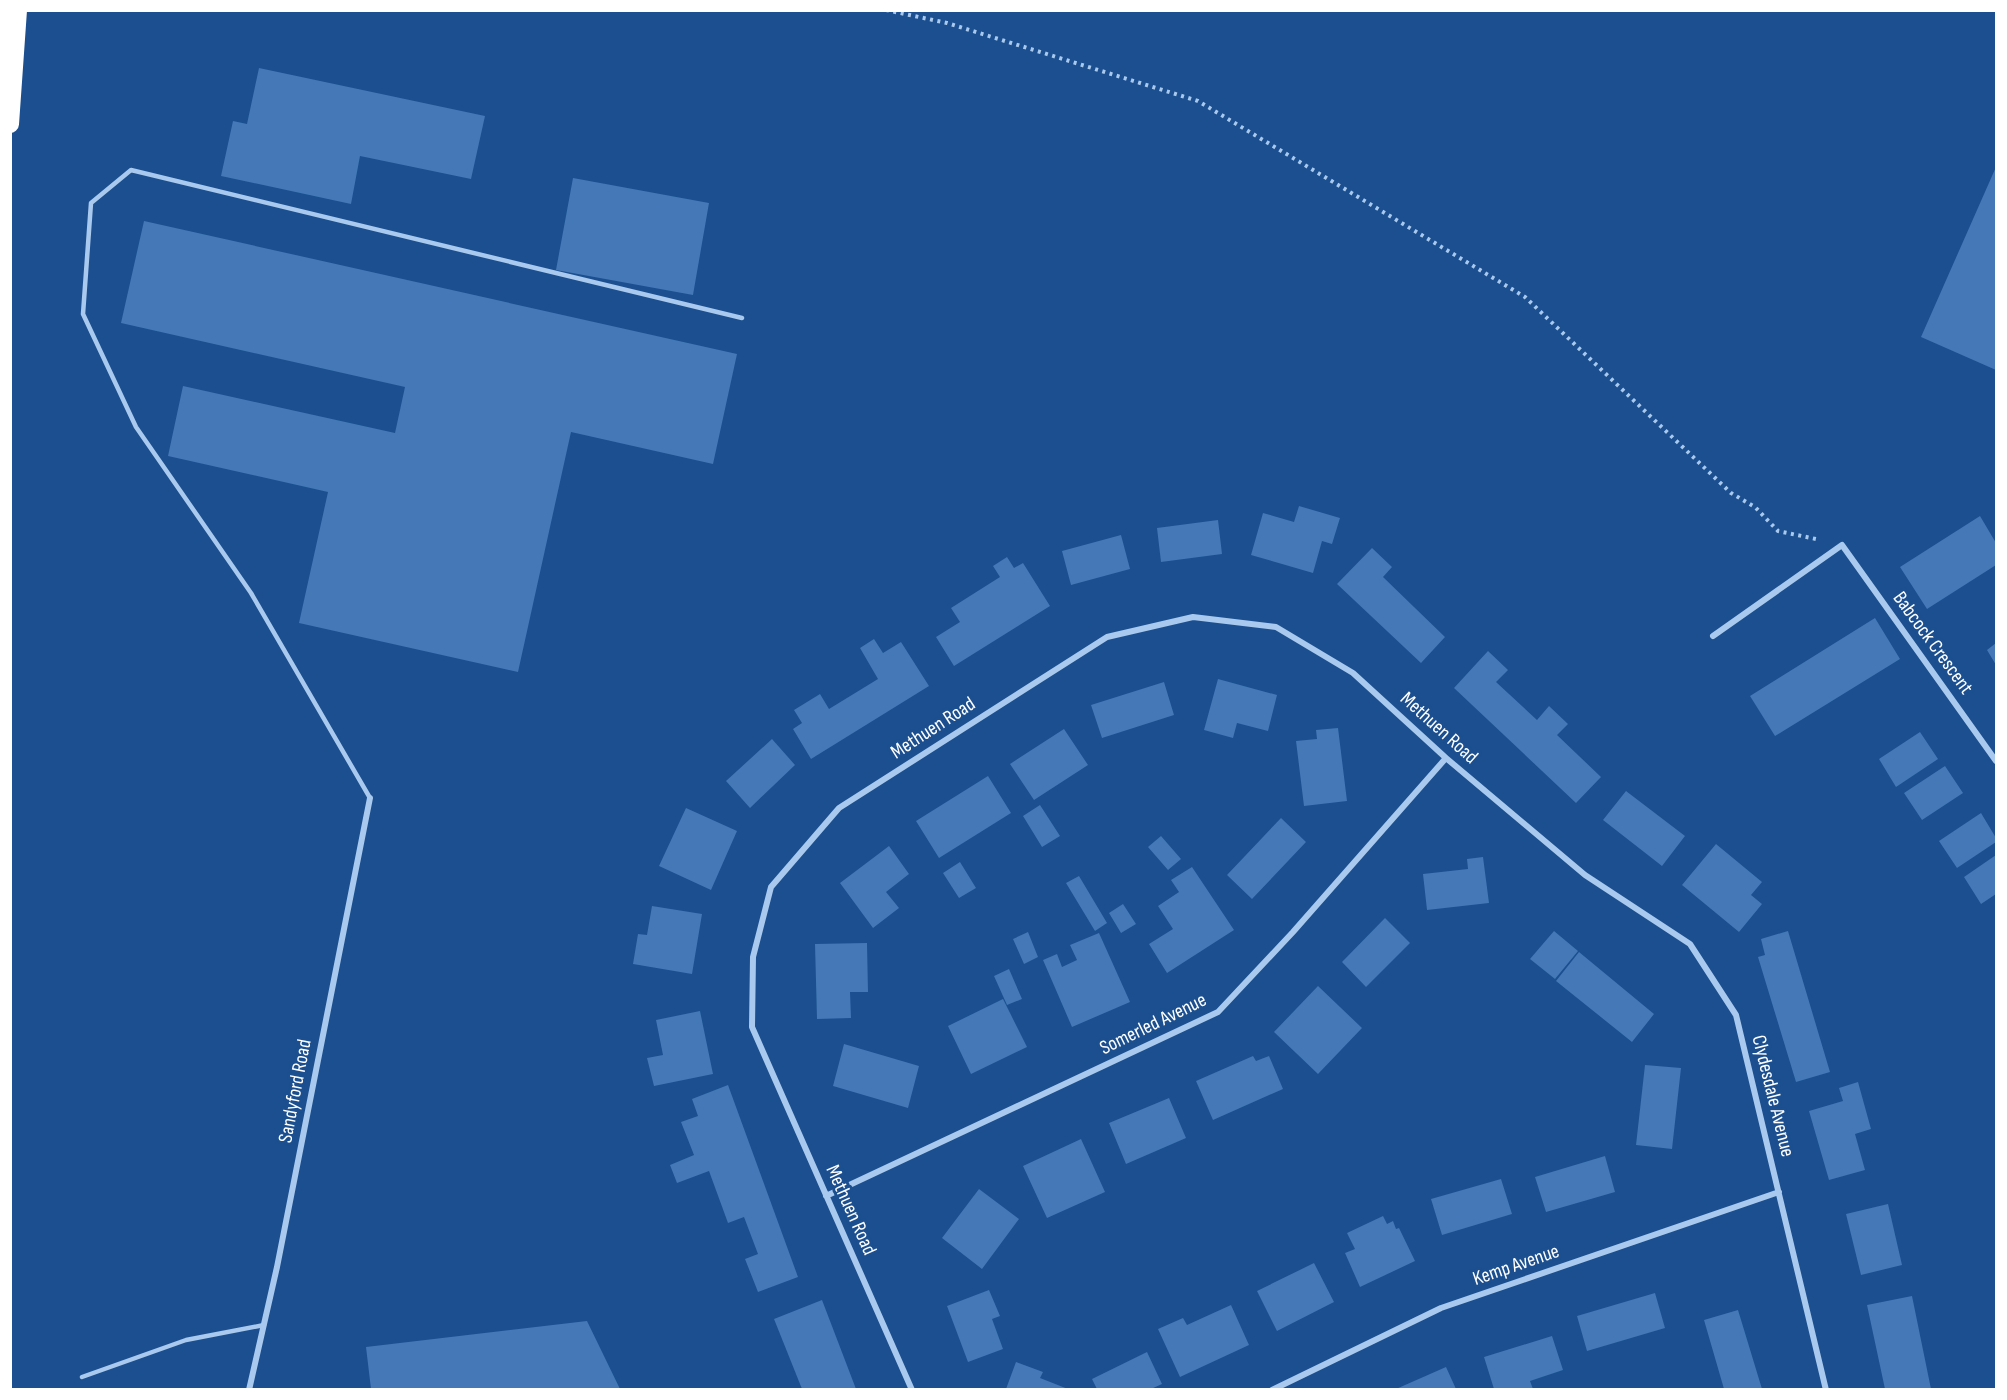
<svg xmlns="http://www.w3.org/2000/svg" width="2007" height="1400" viewBox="0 0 2007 1400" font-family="'Sofia Sans Condensed',sans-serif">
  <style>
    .building { fill: #4478b7 }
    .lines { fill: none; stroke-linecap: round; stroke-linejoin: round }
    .path { stroke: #a9c9ee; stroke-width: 4; stroke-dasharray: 3 4.5; stroke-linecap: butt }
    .service { stroke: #a9c9ee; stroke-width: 4.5 }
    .minor { stroke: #a9c9ee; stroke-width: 6 }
    .motorway { stroke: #fff; stroke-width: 18 }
    .labels { text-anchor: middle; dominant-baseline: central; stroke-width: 6; stroke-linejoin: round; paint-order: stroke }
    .street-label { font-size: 20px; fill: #fff; stroke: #1b4f8f }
  </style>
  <rect width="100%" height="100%" fill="#1b4f8f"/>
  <path class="building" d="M 259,68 L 485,116 L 471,179 L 360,156 L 351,204 L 221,176 L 233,121 L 247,124 Z
    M 1996,167 L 1996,370 L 1921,337 Z
    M 573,178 L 709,203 L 693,295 L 556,270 Z
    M 144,221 L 737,354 L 713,464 L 571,432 L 518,672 L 299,623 L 328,492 L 168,456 L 183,386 L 395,433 L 405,387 L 121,323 Z
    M 1299,506 L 1340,518 L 1332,544 L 1322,541 L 1313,573 L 1251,555 L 1263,513 L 1294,522 Z
    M 1980,516 L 1996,543 L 1996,565 L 1927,609 L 1900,567 Z
    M 1218,520 L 1222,554 L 1161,562 L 1157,528 Z
    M 1121,535 L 1130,569 L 1071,585 L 1062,551 Z
    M 1372,548 L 1392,567 L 1383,577 L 1445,637 L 1421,663 L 1337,584 Z
    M 1007,557 L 1014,568 L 1023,563 L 1050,606 L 954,666 L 936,637 L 960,622 L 951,608 L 1000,577 L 993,566 Z
    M 1875,618 L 1900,659 L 1775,736 L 1750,696 Z
    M 874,639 L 883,653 L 901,642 L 929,686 L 811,759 L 793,729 L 802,723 L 794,710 L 820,694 L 829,709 L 878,679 L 860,648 Z
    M 1996,643 L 1996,665 L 1987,650 Z
    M 1488,651 L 1508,670 L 1496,682 L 1537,720 L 1549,706 L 1568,724 L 1557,735 L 1601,777 L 1576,803 L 1454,688 Z
    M 1218,679 L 1277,695 L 1268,731 L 1237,723 L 1233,738 L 1204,730 Z
    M 1164,682 L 1174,715 L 1102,738 L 1091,705 Z
    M 1338,728 L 1347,801 L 1304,806 L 1296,741 L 1317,739 L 1316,730 Z
    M 1064,729 L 1088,765 L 1034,800 L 1010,764 Z
    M 1920,732 L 1938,759 L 1896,787 L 1879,759 Z
    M 772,739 L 795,765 L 750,808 L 726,781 Z
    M 1945,766 L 1963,793 L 1922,820 L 1904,793 Z
    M 988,776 L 1011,813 L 939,858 L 916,821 Z
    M 1626,791 L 1685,836 L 1662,866 L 1603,820 Z
    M 1040,805 L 1060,836 L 1042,847 L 1023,816 Z
    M 686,808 L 737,831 L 711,890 L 659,866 Z
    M 1981,813 L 1996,838 L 1996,842 L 1957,868 L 1939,841 Z
    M 1281,818 L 1306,842 L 1252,899 L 1227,875 Z
    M 1161,836 L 1181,859 L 1168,870 L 1148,847 Z
    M 1716,844 L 1762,882 L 1751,895 L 1762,904 L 1739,932 L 1682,885 Z
    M 889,846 L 909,874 L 886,892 L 899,908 L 873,928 L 840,883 Z
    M 1996,855 L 1996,894 L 1981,904 L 1964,877 Z
    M 1483,857 L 1489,903 L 1427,910 L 1423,874 L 1468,869 L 1467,859 Z
    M 960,862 L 976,888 L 959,898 L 943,873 Z
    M 1192,867 L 1234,930 L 1167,973 L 1149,944 L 1173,929 L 1158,906 L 1179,892 L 1171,880 Z
    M 1079,876 L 1107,923 L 1095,931 L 1066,883 Z
    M 1123,904 L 1136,924 L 1121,933 L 1109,913 Z
    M 652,906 L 702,914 L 692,974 L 633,964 L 638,934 L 647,935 Z
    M 1385,918 L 1410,943 L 1366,987 L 1342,962 Z
    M 1554,931 L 1578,951 L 1555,979 L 1530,959 Z
    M 1788,931 L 1830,1072 L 1796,1082 L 1758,957 L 1765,955 L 1761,939 Z
    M 1028,932 L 1038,957 L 1024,964 L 1013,939 Z
    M 1099,933 L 1130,1002 L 1072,1027 L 1043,960 L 1057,954 L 1062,967 L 1077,960 L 1070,945 Z
    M 867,943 L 868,992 L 850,992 L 851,1018 L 817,1019 L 815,944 Z
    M 1579,952 L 1654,1014 L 1632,1042 L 1556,981 Z
    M 1009,969 L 1022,999 L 1007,1005 L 994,976 Z
    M 1318,986 L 1362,1028 L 1318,1074 L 1274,1032 Z
    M 1003,999 L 1027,1047 L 971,1074 L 948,1026 Z
    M 700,1011 L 713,1074 L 654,1086 L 647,1058 L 663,1055 L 656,1020 Z
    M 844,1044 L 919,1066 L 908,1108 L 833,1086 Z
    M 1253,1056 L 1256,1061 L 1269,1056 L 1283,1089 L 1213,1120 L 1196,1081 Z
    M 1645,1065 L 1681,1068 L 1672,1149 L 1636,1145 Z
    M 1858,1082 L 1871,1129 L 1855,1134 L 1865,1170 L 1829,1180 L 1809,1111 L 1843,1101 L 1839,1088 Z
    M 728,1085 L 798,1277 L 758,1292 L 745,1259 L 758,1254 L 744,1217 L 728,1223 L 709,1171 L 677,1183 L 670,1165 L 694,1155 L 681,1122 L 698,1116 L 692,1099 Z
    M 1169,1098 L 1186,1138 L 1126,1164 L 1109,1123 Z
    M 1081,1139 L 1105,1192 L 1047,1218 L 1023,1166 Z
    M 1605,1156 L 1615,1192 L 1546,1212 L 1535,1177 Z
    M 1501,1179 L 1512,1214 L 1442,1235 L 1431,1199 Z
    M 979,1189 L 1019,1219 L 982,1269 L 942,1238 Z
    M 1888,1204 L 1902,1265 L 1861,1275 L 1846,1214 Z
    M 1383,1216 L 1387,1224 L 1393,1221 L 1396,1229 L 1399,1228 L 1415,1261 L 1360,1287 L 1345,1253 L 1355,1249 L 1347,1233 Z
    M 1314,1263 L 1334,1302 L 1277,1331 L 1257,1291 Z
    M 989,1290 L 1000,1316 L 992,1319 L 1003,1349 L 968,1362 L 947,1306 Z
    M 1655,1293 L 1665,1328 L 1587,1351 L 1577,1316 Z
    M 1912,1296 L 1931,1389 L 1885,1389 L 1867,1305 Z
    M 822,1300 L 856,1389 L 802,1389 L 774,1319 Z
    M 1231,1305 L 1249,1345 L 1180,1377 L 1158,1329 L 1183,1318 L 1187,1325 Z
    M 1738,1310 L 1762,1389 L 1724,1389 L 1704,1320 Z
    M 587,1321 L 620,1389 L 371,1389 L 366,1347 Z
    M 1552,1336 L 1563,1370 L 1530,1381 L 1533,1389 L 1494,1389 L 1484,1357 Z
    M 1147,1352 L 1162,1384 L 1151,1389 L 1097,1389 L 1092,1379 Z
    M 1016,1362 L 1043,1372 L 1040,1378 L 1068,1389 L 1006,1389 Z
    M 1446,1367 L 1456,1389 L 1396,1389 Z"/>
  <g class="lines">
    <path class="path" d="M 886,10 L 947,23 L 1198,101 L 1525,297 L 1731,493 L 1755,507 L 1778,531 L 1816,539"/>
    <path class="service" d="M 370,798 L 251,593 L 136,427 L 83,314 L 91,203 L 131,170 L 742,318
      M 82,1377 L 186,1340 L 264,1325"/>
    <path class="minor" d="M 1713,636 L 1842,545 L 1996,761
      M 826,1196 L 1218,1012 L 1293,932 L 1446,758
      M 249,1390 L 277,1267 L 370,798
      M 912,1390 L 752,1027 L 753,957 L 771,887 L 839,808 L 1107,637 L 1193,617 L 1276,627 L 1353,673 L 1446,758 L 1585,875 L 1690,944 L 1736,1015 L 1826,1390
      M 1272,1390 L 1441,1308 L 1779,1192"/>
    <path class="motorway" d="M 10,124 L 18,10"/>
  </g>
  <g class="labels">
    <g class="street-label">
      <text transform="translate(1933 643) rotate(54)">Babcock Crescent</text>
      <text transform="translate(933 728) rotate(-33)">Methuen Road</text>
      <text transform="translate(1439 728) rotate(42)">Methuen Road</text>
      <text transform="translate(1153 1024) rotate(-26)">Somerled Avenue</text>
      <text transform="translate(295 1091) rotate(-79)">Sandyford Road</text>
      <text transform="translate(1773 1096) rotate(76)">Clydesdale Avenue</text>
      <text transform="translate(851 1210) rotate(66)">Methuen Road</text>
      <text transform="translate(1516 1265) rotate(-19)">Kemp Avenue</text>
    </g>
  </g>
  <rect width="2007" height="1400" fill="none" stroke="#ffffff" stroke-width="24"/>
</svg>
